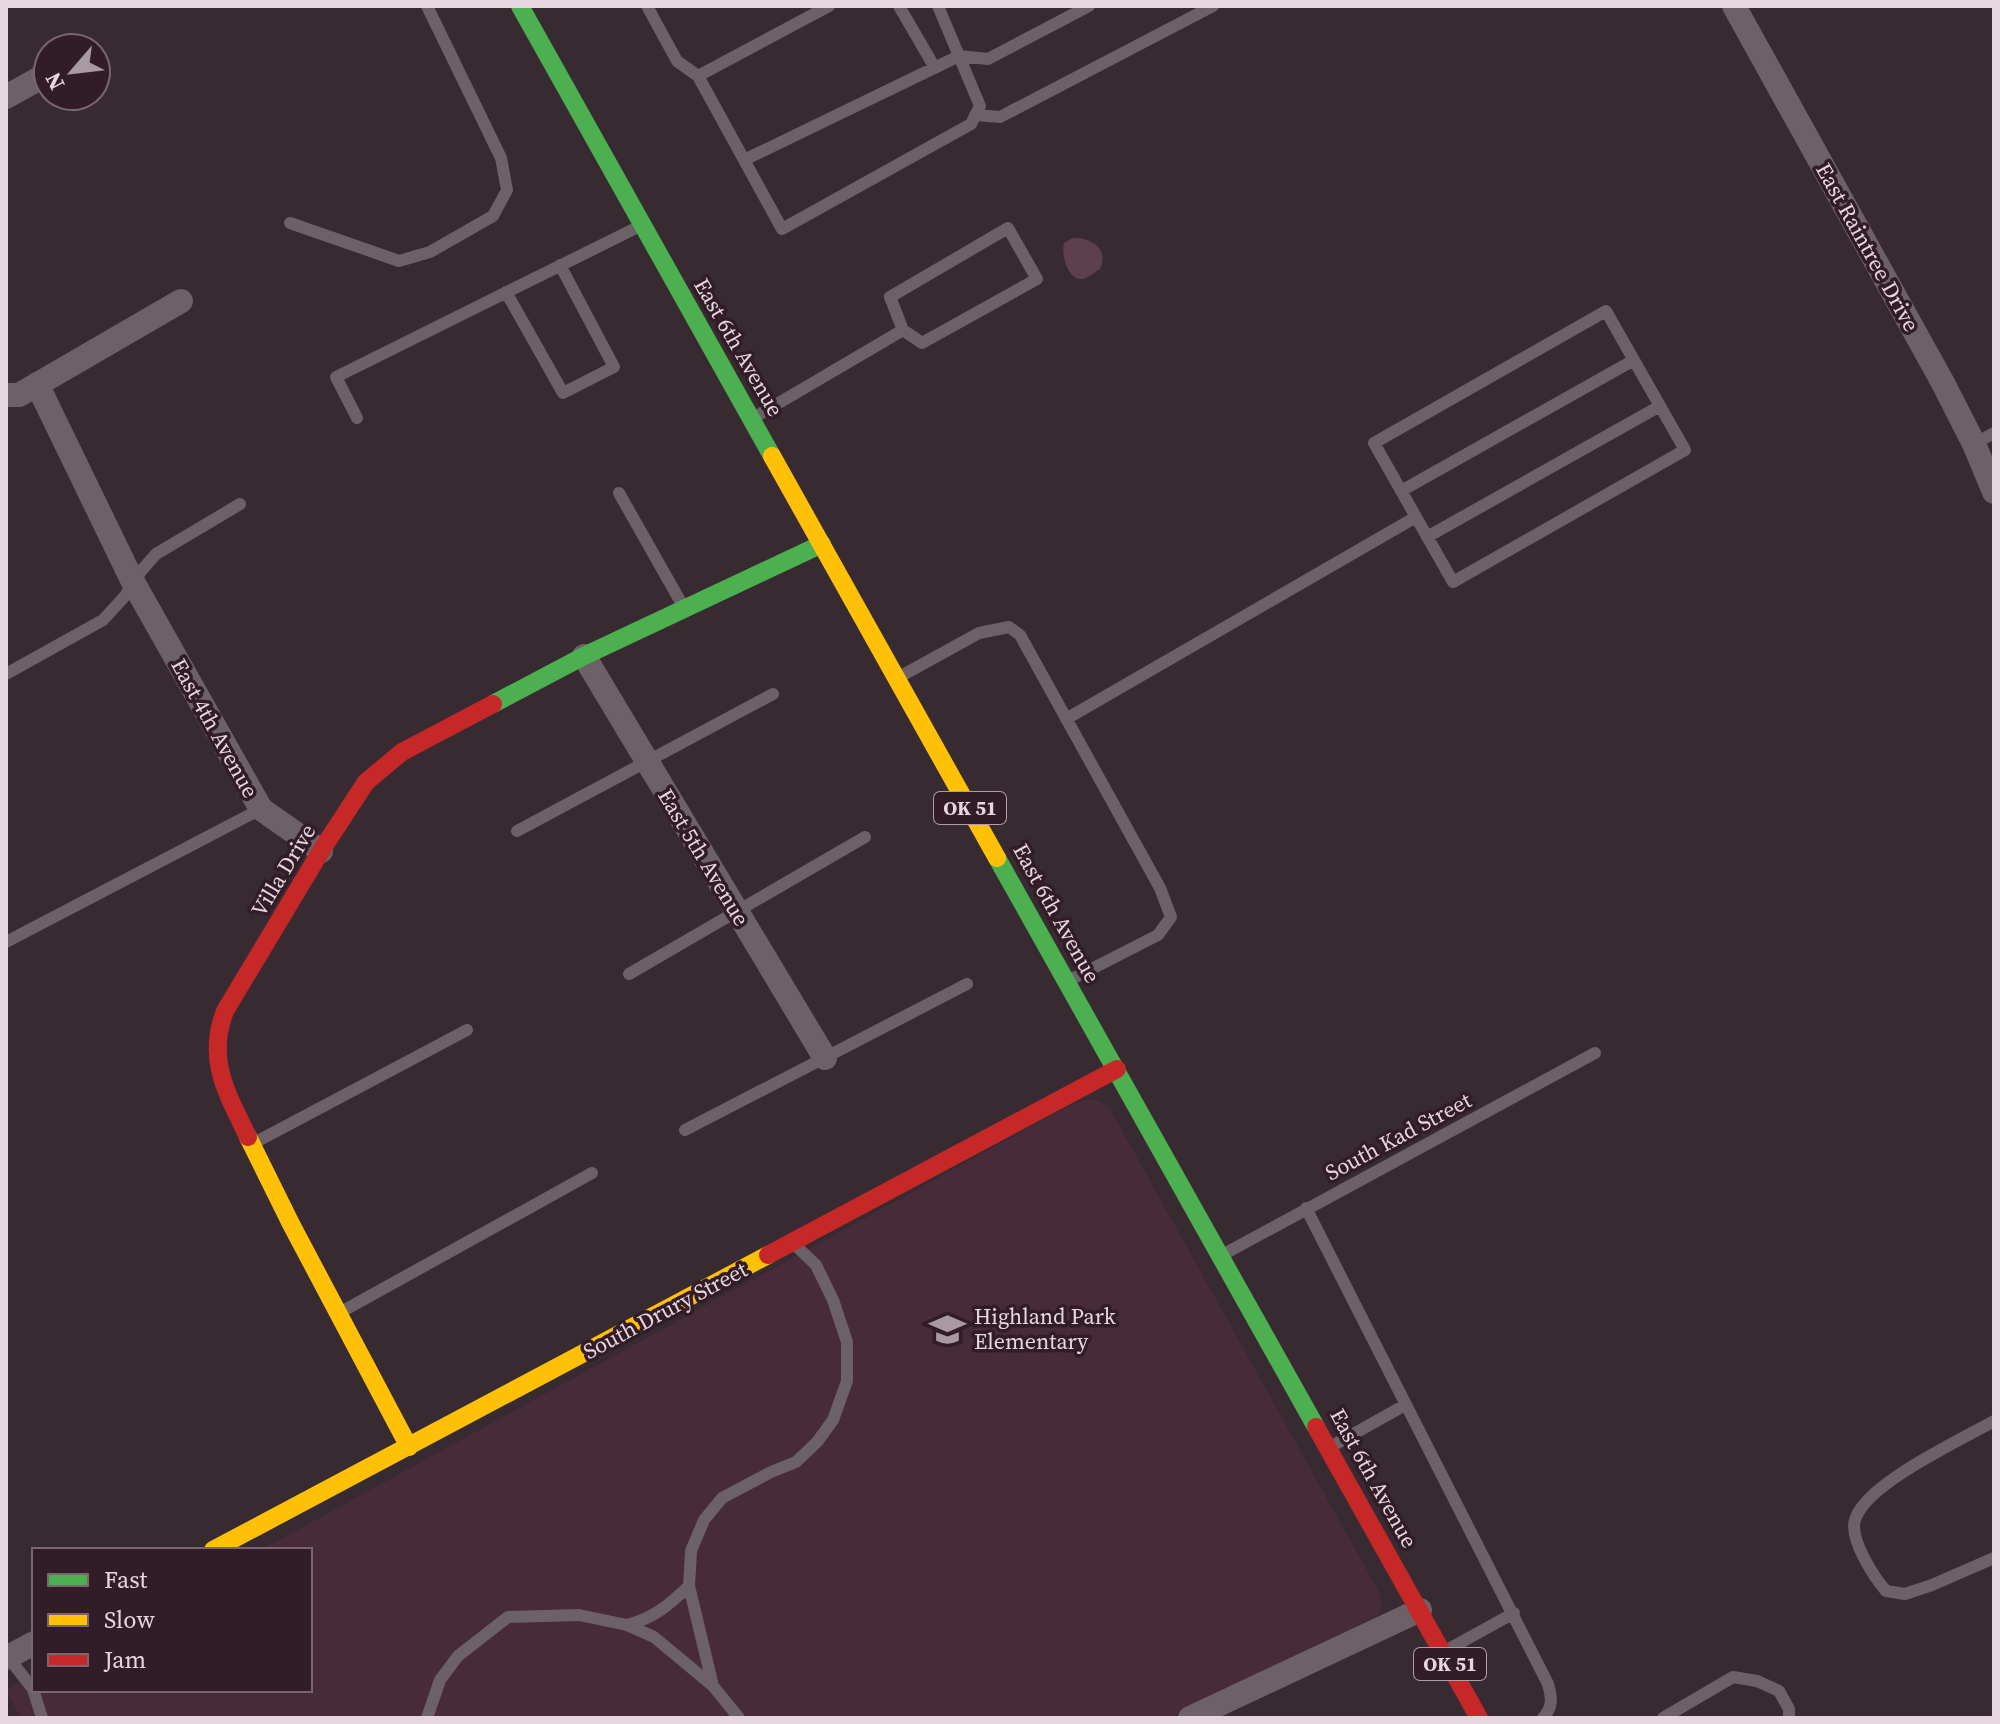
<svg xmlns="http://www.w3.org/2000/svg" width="2000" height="1724" viewBox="0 0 2000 1724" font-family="'Source Serif 4',serif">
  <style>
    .built { fill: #472b39 }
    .green { fill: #5d3f4d }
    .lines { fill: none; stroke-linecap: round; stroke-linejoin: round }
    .lane { stroke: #6c6167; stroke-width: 12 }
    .street { stroke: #6c6167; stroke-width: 24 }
    .fast { stroke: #4caf50; stroke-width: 18 }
    .slow { stroke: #ffc107; stroke-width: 18 }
    .jam { stroke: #c62828; stroke-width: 18 }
    .labels { text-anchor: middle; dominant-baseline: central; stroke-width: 7; stroke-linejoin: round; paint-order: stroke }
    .shield { fill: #321c27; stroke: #b09ea6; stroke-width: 2 }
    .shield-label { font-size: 20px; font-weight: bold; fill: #e6d6dd }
    .street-label { font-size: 22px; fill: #e6d6dd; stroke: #321c27 }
    .poi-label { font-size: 22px; fill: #e6d6dd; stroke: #321c27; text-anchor: start }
  </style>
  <rect width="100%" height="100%" fill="#372b31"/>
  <path class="built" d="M 1086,1099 L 1097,1100 L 1109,1107 L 1379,1592 L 1382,1603 L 1380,1613 L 1368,1621 L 1170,1718 L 21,1718 L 6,1690 L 34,1674 L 34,1690 L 310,1690 L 310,1550 L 261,1550 L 1065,1108 Z"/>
  <path class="green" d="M 1073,238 C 1092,238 1109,248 1100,269 C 1096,271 1088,278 1083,279 C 1067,281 1061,253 1064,243 Z"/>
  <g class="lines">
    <path class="lane" d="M 647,6 L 677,61 L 698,76 L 782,229 L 971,124 L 980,106 L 938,6
      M 899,6 L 935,68
      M 698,76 L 829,6
      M 975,115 L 1000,117 L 1213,6
      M 744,160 L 959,56 L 988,59 L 1089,6
      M 290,223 L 399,261 L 430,252 L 493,216 L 507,190 L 501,158 L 427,6
      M 1008,228 L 1037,279 L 922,343 L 903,330 L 890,297 Z
      M 506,292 L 563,393 L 614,367 L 560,265
      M 755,417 L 903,330
      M 357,418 L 336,377 L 640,226
      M 1974,444 L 1994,433
      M 1401,491 L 1634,360
      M 619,493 L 683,606
      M 1427,537 L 1660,406
      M 6,674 L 103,620 L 125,596 L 141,571 L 156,554 L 240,504
      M 901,676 L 979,633 L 1009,627 L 1020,635 L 1160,888 L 1171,917 L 1158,935 L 1070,980
      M 1066,719 L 1416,517 L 1453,582 L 1685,450 L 1606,311 L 1374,443 L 1416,517
      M 517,831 L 773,694
      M 6,942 L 261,809
      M 629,974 L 865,837
      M 685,1130 L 967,984
      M 254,1143 L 467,1030
      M 1306,1208 L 1548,1684 C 1552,1698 1553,1707 1543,1718
      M 1224,1254 L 1595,1053
      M 341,1312 L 592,1173
      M 1994,1421 C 1961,1440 1865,1484 1855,1520 C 1849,1539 1874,1577 1886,1591 L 1905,1594 L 1932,1585 L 1994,1558
      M 1332,1446 L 1405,1405
      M 627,1625 C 654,1618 669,1605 689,1586
      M 1447,1650 L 1514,1613
      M 8,1657 L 33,1689 L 42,1718
      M 713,1686 L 689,1586 L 691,1551 L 704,1520 L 722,1498 L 771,1472 L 796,1462 L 817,1442 L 833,1420 L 847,1381 L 847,1342 L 833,1300 L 816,1265 L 794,1244
      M 427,1718 L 440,1680 L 458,1656 L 508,1617 L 579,1615 L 627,1625 L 654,1637 L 713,1686 L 739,1718
      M 1663,1718 L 1733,1677 L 1757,1681 L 1779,1691 L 1789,1709 L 1789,1718"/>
    <path class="street" d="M 1734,6 L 1943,383 L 1974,444 L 1994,492
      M 6,97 L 42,77
      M 37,384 L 133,582 L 261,809 L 321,851
      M 6,395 L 19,395 L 181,301
      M 584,656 L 825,1058
      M 6,1658 L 34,1643
      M 1190,1718 L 1420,1610"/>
    <path class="fast" d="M 520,6 L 772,456
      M 493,704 L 584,656 L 822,544
      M 997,858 L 1316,1427"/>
    <path class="slow" d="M 772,456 L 997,858
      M 248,1137 L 291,1224 L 409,1447
      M 213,1550 L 768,1255"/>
    <path class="jam" d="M 248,1137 C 227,1093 206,1060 225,1011 L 321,851 L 366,782 L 402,752 L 493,704
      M 768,1255 L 1117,1069
      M 1316,1427 L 1479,1718"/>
  </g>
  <defs>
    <symbol id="school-bare" viewBox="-9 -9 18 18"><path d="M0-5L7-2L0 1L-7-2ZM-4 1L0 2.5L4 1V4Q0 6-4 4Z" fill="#a99aa1" stroke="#321c27" stroke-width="2.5" paint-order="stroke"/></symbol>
  </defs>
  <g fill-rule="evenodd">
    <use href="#school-bare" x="922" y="1304" width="51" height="51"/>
  </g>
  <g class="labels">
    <g class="shield">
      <rect x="934" y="792" width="72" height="32" rx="6"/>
      <rect x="1414" y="1648" width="72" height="32" rx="6"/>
    </g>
    <g class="shield-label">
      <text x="970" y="808">OK 51</text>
      <text x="1450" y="1664">OK 51</text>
    </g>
    <g class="street-label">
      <text transform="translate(1868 247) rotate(61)">East Raintree Drive</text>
      <text transform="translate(739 347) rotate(60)">East 6th Avenue</text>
      <text transform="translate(215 728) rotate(61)">East 4th Avenue</text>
      <text transform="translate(704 857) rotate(59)">East 5th Avenue</text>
      <text transform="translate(283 870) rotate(-59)">Villa Drive</text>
      <text transform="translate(1057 913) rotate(61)">East 6th Avenue</text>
      <text transform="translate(1398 1136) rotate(-28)">South Kad Street</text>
      <text transform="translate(665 1310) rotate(-28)">South Drury Street</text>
      <text transform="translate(1374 1478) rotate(61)">East 6th Avenue</text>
    </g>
    <g class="poi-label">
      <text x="974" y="1316">Highland Park<tspan x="974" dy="25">Elementary</tspan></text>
    </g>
  </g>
  <rect width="2000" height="1724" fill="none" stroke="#e6d6dd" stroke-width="16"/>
  <rect x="32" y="1548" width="280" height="144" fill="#321c27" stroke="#7a6670" stroke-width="2"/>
  <rect x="48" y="1574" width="40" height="12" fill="#4caf50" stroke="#7a6670" stroke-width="2"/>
  <text x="104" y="1588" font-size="24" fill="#e6d6dd">Fast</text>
  <rect x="48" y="1614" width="40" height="12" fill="#ffc107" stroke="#7a6670" stroke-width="2"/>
  <text x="104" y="1628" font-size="24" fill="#e6d6dd">Slow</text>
  <rect x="48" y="1654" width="40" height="12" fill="#c62828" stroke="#7a6670" stroke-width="2"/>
  <text x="104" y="1668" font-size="24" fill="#e6d6dd">Jam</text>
  <g transform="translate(72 72) rotate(242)"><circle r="38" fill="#321c27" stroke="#7a6670" stroke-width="2"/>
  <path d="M0-6L14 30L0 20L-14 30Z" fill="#a99aa1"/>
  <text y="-12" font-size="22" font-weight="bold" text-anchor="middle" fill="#e6d6dd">N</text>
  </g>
</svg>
